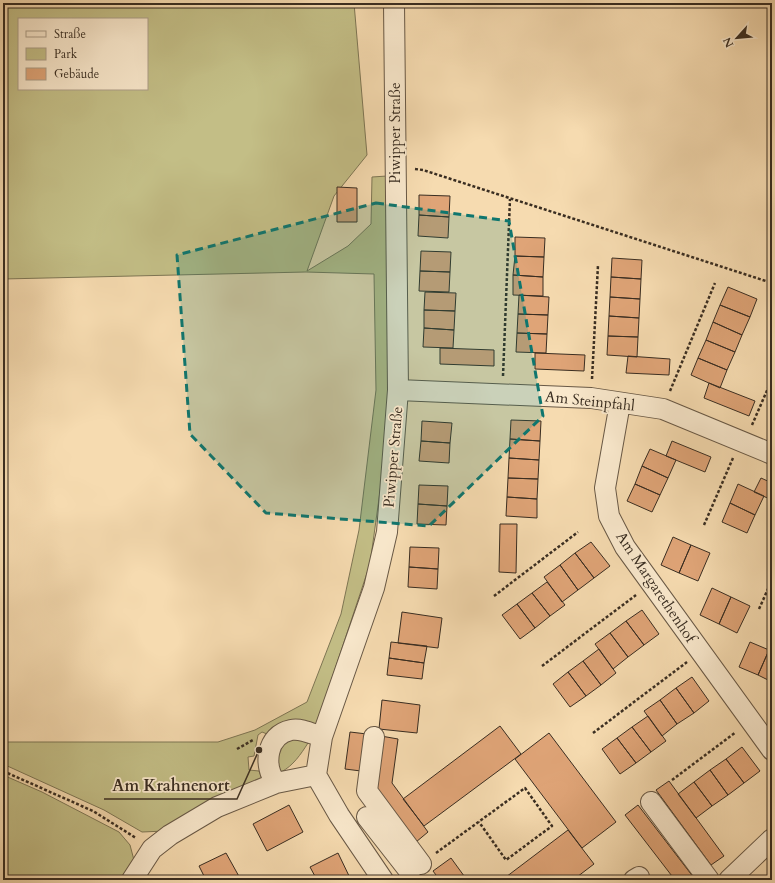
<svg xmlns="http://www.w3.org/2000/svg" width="775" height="883" viewBox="0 0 775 883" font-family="Cardo,serif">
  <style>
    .green { fill: #c3be86; stroke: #7e7654; fill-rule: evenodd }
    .building { fill: #dfa477; stroke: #392d21 }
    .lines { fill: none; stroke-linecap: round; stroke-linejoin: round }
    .minor-casing { stroke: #685845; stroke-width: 22 }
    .path { stroke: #392d21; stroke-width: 2.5; stroke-dasharray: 3 2; stroke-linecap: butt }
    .minor { stroke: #f9e8cc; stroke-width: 20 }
    .marked { fill: #0f766e; fill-opacity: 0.2; stroke: #0f766e; stroke-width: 3; stroke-dasharray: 8 5; stroke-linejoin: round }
    .labels { text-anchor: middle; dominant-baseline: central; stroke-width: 3.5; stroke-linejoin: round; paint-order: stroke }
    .street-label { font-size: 15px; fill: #392d21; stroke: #f9e8cc }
    .leader { fill: none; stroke: #392d21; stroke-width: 1.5 }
    .callout-dot { fill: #392d21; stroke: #f9e8cc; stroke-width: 1.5 }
    .callout-label { font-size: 16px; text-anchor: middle; font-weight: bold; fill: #392d21; stroke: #f9e8cc; stroke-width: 3.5; stroke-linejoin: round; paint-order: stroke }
  </style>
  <rect width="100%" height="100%" fill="#f6dbb0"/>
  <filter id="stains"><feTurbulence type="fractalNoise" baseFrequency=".005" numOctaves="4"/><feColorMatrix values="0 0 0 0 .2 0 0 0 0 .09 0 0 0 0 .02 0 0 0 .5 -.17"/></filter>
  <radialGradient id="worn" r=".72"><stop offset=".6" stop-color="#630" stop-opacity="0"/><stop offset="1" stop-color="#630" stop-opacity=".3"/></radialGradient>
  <path class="green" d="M 3,3 L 354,3 L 367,155 L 334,196 L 307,271 L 348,246 L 371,224 L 372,177 L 387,176 L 388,433 L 370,564 L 316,726 L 267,734 L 262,732 L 258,735 L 254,756 L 248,757 L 249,770 L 259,771 L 263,781 L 165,831 L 142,832 L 104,810 L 3,764 L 3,742 L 218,742 L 255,730 L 307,702 L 341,614 L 359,530 L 376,390 L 374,274 L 306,272 L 3,279 ZM 19,19 L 147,19 L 147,89 L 19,89 Z
    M 293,737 L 308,743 C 301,754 293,766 281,772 L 274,759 L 276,750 Z
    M 3,775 L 42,792 L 119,832 L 130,845 L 135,864 L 125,880 L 3,880 Z"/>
  <path class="building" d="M 337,187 L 357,188 L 357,222 L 337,222 Z
    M 419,195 L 450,196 L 449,217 L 419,215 Z
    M 419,215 L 449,217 L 448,238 L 418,236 Z
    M 515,237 L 545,238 L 544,257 L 515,256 Z
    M 421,251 L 451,252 L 450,272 L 420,271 Z
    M 515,256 L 544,257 L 543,277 L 513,275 Z
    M 612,258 L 642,260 L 641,279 L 611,277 Z
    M 420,271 L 450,272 L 449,292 L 419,291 Z
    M 513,275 L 543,277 L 543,296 L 513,295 Z
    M 611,277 L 641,279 L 640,299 L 610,297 Z
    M 728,287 L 757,299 L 750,317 L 720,305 Z
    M 425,292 L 456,293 L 455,311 L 424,310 Z
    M 519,295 L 549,297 L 548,315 L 518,314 Z
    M 610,297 L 640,299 L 639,318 L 609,316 Z
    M 720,305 L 750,317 L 742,335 L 713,322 Z
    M 424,310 L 455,311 L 454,330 L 424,328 Z
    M 518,314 L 548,315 L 547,334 L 517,333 Z
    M 609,316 L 639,318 L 638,337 L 608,336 Z
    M 713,322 L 742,335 L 735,352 L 706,340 Z
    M 424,328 L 454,330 L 453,348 L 423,347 Z
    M 517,333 L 547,334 L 546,353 L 516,352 Z
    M 608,336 L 638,337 L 637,357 L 607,355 Z
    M 706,340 L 735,352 L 727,370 L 698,358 Z
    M 440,348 L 494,350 L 494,366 L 440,364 Z
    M 535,353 L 585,355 L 584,371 L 535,369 Z
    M 628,356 L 670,359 L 669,375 L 626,373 Z
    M 698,358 L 727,370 L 720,388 L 691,375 Z
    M 709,383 L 755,401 L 749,416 L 704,398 Z
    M 511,420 L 541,421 L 540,441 L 510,439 Z
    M 422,421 L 452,423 L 450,443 L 421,441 Z
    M 510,439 L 540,441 L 539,460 L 509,458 Z
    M 421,441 L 450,443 L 449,463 L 419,461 Z
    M 672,441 L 711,457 L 705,472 L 666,456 Z
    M 650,449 L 676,460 L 668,478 L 642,466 Z
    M 509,458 L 539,460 L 538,479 L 508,478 Z
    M 642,466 L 668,478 L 660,495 L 635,484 Z
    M 508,478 L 538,479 L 537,499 L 507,497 Z
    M 761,478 L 772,483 L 772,500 L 754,492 Z
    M 635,484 L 660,495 L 652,512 L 627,501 Z
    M 738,484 L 764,496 L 755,515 L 730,503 Z
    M 419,485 L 448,486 L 447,506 L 418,504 Z
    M 507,497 L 537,499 L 537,518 L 506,516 Z
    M 730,503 L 755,515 L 747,533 L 722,522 Z
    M 418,504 L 447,506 L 446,525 L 417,524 Z
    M 500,524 L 517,524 L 516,573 L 499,572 Z
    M 673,537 L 691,545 L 679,573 L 661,565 Z
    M 591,542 L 610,566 L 594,578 L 575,553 Z
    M 691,545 L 710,553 L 698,581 L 679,573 Z
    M 410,547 L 439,548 L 438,569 L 409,567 Z
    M 575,553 L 594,578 L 578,590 L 560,565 Z
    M 560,565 L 578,590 L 562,602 L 544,577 Z
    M 409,567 L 438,569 L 437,589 L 408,587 Z
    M 547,582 L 565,605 L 550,616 L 532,593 Z
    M 712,588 L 731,597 L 719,624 L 700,615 Z
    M 532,593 L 550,616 L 535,628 L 517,604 Z
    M 731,597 L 750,606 L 737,633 L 719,624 Z
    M 517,604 L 535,628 L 520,639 L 502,615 Z
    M 642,610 L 659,634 L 644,645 L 626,621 Z
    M 402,612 L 442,618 L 438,648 L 398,643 Z
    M 626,621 L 644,645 L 628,657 L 610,633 Z
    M 610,633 L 628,657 L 613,669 L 595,644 Z
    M 391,642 L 427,646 L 424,663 L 389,658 Z
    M 750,642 L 769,650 L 758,675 L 739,667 Z
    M 599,649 L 616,673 L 601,685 L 583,661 Z
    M 769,650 L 772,652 L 772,682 L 758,675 Z
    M 389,658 L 424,663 L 422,679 L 387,675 Z
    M 583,661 L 601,685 L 586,696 L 568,672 Z
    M 568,672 L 586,696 L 570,707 L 553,684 Z
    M 692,677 L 709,701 L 694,713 L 676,688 Z
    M 676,688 L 694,713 L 677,724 L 660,700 Z
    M 382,700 L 420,705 L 417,733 L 379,729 Z
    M 660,700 L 677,724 L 662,736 L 644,711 Z
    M 648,716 L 666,741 L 651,752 L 632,727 Z
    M 500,726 L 521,754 L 424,826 L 403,799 Z
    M 632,727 L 651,752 L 636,763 L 617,738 Z
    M 350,732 L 367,734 L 361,771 L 345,769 Z
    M 549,733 L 616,822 L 582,848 L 515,759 Z
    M 381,736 L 398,739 L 392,783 L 428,832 L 416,842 L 375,787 Z
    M 617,738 L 636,763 L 620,774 L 602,749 Z
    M 742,747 L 760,771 L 744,783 L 726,759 Z
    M 726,759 L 744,783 L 728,795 L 710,770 Z
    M 710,770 L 728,795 L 712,806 L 694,782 Z
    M 669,781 L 724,856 L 711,865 L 656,790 Z
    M 694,782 L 712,806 L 696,818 L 678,794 Z
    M 289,805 L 303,832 L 267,851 L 253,824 Z
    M 638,805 L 694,878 L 691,880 L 675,880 L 625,815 Z
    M 568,830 L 594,864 L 573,880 L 502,880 Z
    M 226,853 L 241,880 L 206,880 L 199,866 Z
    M 338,853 L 351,880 L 317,880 L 310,867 Z
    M 451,858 L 467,880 L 437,880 L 439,879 L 433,871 Z"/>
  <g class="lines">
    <defs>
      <path id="minor" d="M 398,390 L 591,398 L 663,409 L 772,454
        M 620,403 L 605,488 L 609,516 L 625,547 L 772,750
        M 374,737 L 367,791 L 421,864
        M 276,783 C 263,766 266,735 291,730 C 302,728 312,734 322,737
        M 651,802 L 709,880
        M 367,817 L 410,872
        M 132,880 L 152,849 L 170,835 L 217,807 L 276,783 L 316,775
        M 383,880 L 339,815 L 316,775 L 322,737 L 374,588 L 387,532 L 398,390 L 394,3
        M 634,880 L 639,877
        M 729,880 L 772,839"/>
    </defs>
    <use href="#minor" class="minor-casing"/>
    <path class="path" d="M 415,169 L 423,170 L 772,283
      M 503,376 L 510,199
      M 592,379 L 598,265
      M 670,391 L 715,283
      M 752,425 L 772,379
      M 704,525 L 733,458
      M 494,596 L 578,532
      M 759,609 L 772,580
      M 542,666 L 636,595
      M 593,733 L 687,662
      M 237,749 L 253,740
      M 3,771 L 93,811 L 136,838
      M 672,780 L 736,732
      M 436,853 L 525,788 L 552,826 L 506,860 L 479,822"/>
    <use href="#minor" class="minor"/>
  </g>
  <path class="marked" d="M 376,203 L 509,221 L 543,416 L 429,526 L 266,513 L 190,434 L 177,255 Z"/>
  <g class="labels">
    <g class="street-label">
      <text transform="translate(395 133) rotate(-90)">Piwipper Straße</text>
      <text transform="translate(590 401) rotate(6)">Am Steinpfahl</text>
      <text transform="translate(393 457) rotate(-85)">Piwipper Straße</text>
      <text transform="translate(656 587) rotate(56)">Am Margarethenhof</text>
    </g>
  </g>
  <path class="leader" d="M259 750L237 799H104"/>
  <circle class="callout-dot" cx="259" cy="750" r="4"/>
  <g class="callout-label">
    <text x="171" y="791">Am Krahnenort</text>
  </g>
  <rect width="775" height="883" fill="none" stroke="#f6dbb0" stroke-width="16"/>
  <rect x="4" y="4" width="767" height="875" fill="none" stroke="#392d21" stroke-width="2"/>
  <rect x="8" y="8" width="759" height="867" fill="none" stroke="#392d21"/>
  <rect x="18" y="18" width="130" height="72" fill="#f9e8cc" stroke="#ac9d88"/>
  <rect x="26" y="31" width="20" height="6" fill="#f9e8cc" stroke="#ac9d88"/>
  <text x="54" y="38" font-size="12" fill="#392d21">Straße</text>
  <rect x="26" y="48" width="20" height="12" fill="#c3be86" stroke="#ac9d88"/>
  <text x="54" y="58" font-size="12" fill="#392d21">Park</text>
  <rect x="26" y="68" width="20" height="12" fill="#dfa477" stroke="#ac9d88"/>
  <text x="54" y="78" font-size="12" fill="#392d21">Gebäude</text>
  <g transform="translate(737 38) rotate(243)" stroke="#f9e8cc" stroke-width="3" paint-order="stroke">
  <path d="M0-3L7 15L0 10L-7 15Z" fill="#392d21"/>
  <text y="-6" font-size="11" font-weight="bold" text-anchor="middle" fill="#392d21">N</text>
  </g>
  <rect width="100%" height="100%" filter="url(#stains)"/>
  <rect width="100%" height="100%" fill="url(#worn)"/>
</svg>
